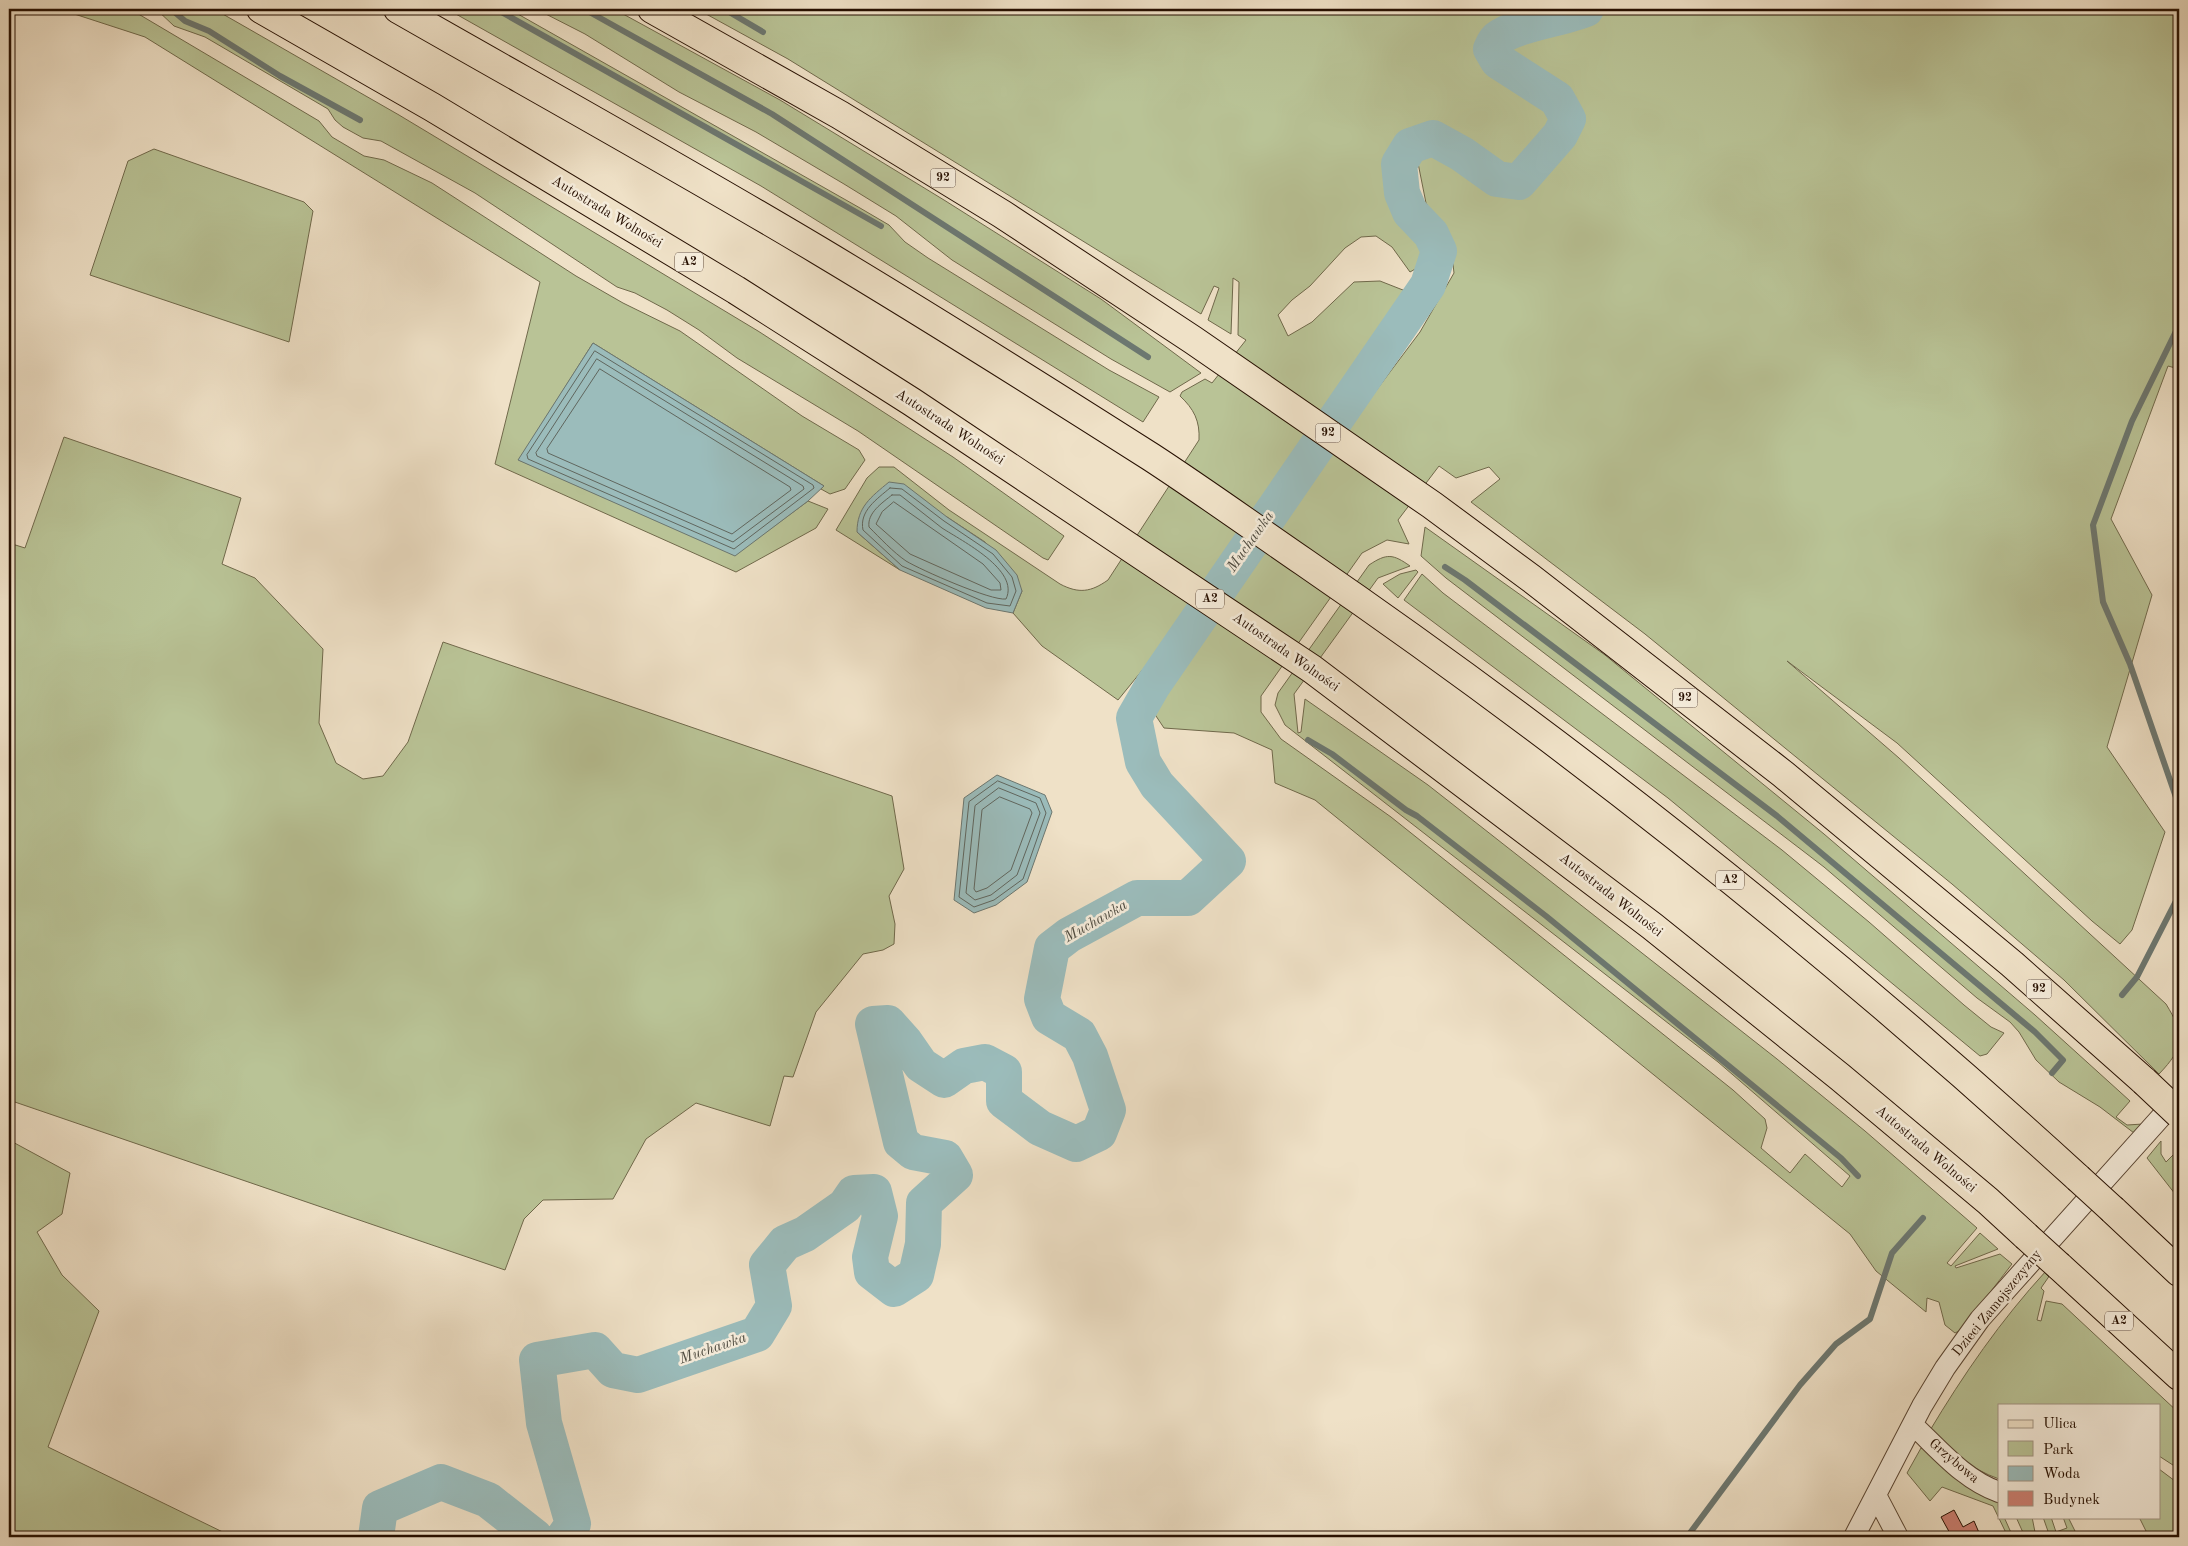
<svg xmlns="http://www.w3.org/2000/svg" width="2188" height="1546" viewBox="0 0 2188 1546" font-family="'Old Standard TT',serif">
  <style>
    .green { fill: #b9c396; stroke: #70694b }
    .water { fill: #9bbcbb; stroke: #6c7770 }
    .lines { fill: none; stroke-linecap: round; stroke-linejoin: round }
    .shore { stroke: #60665e; stroke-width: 1 }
    .stream { stroke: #6c7770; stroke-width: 6 }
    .river { stroke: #9bbcbb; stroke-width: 36 }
    .building { fill: #cd8073; stroke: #260f00 }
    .minor-casing { stroke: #584432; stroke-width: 22 }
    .primary-casing { stroke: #260f00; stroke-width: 30 }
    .motorway-casing { stroke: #260f00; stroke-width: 30 }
    .minor { stroke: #f5ecdb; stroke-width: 20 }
    .primary { stroke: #efe1c7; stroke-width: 28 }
    .motorway { stroke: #efe1c7; stroke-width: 28 }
    .primary-bridge-casing { stroke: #260f00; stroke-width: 30; stroke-linecap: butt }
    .motorway-bridge-casing { stroke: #260f00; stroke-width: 30; stroke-linecap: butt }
    .primary-bridge { stroke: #efe1c7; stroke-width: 28 }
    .motorway-bridge { stroke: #efe1c7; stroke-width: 28 }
    .labels { text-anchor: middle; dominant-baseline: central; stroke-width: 5; stroke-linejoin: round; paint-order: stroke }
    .shield { fill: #f5ecdb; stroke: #645142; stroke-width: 1 }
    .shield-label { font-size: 12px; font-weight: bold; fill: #260f00 }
    .street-label { font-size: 14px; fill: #260f00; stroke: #f5ecdb }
    .water-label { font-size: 15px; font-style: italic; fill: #4f4c41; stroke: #f5ecdb }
  </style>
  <rect width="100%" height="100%" fill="#efe1c7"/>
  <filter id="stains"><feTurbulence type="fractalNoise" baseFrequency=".004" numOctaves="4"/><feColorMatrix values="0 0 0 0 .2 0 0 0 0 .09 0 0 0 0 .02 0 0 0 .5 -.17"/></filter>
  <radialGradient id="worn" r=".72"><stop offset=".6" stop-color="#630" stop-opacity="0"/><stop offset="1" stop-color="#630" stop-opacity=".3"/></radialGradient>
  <path class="green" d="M 59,9 L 130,9 L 319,121 L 332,137 L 364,156 L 384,160 L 432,183 L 576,276 L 623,303 L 680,331 L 802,416 L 859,450 L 865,460 L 845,489 L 830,494 L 821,489 L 824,486 L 593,343 L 519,460 L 735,555 L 808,501 L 828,509 L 816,528 L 736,572 L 495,464 L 540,282 L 145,37 Z
    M 156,9 L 214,9 L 399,115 L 758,331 L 953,457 L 1064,536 L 1048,560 L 1043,558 L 858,431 L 737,358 L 699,330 L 667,310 L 635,293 L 617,287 L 475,193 L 381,141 L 363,138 L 343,127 L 335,120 L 328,109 L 205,37 L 174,26 Z
    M 447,9 L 509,9 L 860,208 L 889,225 L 905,242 L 928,258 L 1109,370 L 1159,397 L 1143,422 L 761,186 Z
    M 536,9 L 614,9 L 780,100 L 944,200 L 1101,299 L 1201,373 L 1170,392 L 1111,359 L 952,260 L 896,216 L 844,184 L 756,132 L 679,92 L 585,34 Z
    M 697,9 L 1552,9 L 1518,20 L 1495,32 L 1485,46 L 1487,65 L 1531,95 L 1555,117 L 1553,132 L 1523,166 L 1505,173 L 1447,131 L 1410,130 L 1393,142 L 1385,171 L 1394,197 L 1423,245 L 1417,268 L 1410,272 L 1392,247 L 1376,236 L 1361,237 L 1345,248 L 1310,286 L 1292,300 L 1278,315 L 1288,336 L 1312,322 L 1354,282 L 1380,281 L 1408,292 L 1390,322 L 1153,657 L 1118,700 L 1042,646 L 1013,613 L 1022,591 L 985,542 L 947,517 L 857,532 L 900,570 L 836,530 L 867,478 L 879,467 L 894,467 L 949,510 L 1060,584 C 1079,594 1091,592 1108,580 L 1199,440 C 1200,421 1194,409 1180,396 L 1182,392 L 1205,379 L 1212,383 L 1246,340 L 1238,335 L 1239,282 L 1233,278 L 1231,334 L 1208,320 L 1219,288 L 1214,286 L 1201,314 L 788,59 Z
    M 1604,9 L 2179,9 L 2179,369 L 2168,366 L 2111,519 L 2152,595 L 2107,747 L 2165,832 L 2132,930 L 2120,944 L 2092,921 L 1897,743 L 1787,661 L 1899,758 L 2166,1004 C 2185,1035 2185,1047 2159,1074 L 2064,980 L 1952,884 L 1645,634 L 1471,502 L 1500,479 L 1489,467 L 1456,478 L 1439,466 L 1398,520 L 1409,544 L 1387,540 L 1362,553 L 1261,696 L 1261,712 L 1281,739 L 1391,817 L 1733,1090 L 1765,1119 L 1767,1128 L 1761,1148 L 1790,1173 L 1805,1154 L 1842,1187 L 1850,1176 L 1718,1062 L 1285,725 L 1275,705 L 1278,693 L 1369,565 C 1387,553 1393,554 1410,566 L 1378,578 L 1294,694 L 1298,733 L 1301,732 L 1305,699 L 1428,785 L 1777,1059 L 1865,1131 L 1977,1228 L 1947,1263 L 1951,1266 L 1980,1233 L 1998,1249 L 1955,1266 L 1956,1268 L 2000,1254 L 2012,1264 L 1961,1330 L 1955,1333 L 1945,1325 L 1939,1302 L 1927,1298 L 1926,1312 L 1876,1271 L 1850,1234 L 1315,800 L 1275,783 L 1272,750 L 1234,733 L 1164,728 L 1154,713 L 1315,472 L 1420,332 L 1454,273 L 1451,246 L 1426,203 L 1416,153 L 1427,148 C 1436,152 1446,155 1454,160 C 1471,170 1489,187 1509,188 C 1553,189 1593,121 1559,88 C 1548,77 1518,63 1503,55 L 1501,50 L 1512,42 L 1546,34 Z
    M 154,149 L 304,202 L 313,211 L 289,342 L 90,275 L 128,161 Z
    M 64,437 L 241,498 L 222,564 L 255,578 L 323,649 L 319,723 L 336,763 L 363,779 L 383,776 L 408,742 L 443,642 L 892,796 L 904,869 L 889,896 L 895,924 L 894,944 L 883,950 L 863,954 L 816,1012 L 793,1077 L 784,1076 L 770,1126 L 696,1103 L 646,1139 L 613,1199 L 543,1200 L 524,1219 L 505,1270 L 9,1100 L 9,543 L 25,548 Z
    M 1425,527 L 1605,655 L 1824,834 L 2035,1015 L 2130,1101 L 2116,1117 L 2127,1125 L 2143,1124 L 2134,1133 L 2100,1107 L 2059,1082 L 2036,1060 L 2019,1032 L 2010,1022 L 1977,998 L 1824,867 L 1446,578 L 1421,556 Z
    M 1416,570 L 1418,572 L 1398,598 L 1383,584 L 1400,574 Z
    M 1422,574 L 1443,593 L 1782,850 L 1869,922 L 1964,1005 L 1991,1027 L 2004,1033 L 1987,1054 L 1980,1056 L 1668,798 L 1404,600 Z
    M 9,1140 L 70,1173 L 62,1214 L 37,1232 L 62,1275 L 99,1311 L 48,1447 L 233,1537 L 9,1537 Z
    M 2161,1141 L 2161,1154 L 2166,1162 L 2179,1149 L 2179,1199 L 2147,1158 Z
    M 2046,1271 L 2050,1275 L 2041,1288 L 2044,1291 L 2037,1320 L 2041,1321 L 2046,1301 L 2062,1304 L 2179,1413 L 2179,1469 L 2159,1456 L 2159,1405 L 1999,1405 L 1999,1479 C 1971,1469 1950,1452 1929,1432 C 1963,1375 2001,1320 2046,1271 Z
    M 1921,1448 L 1929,1450 L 1998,1502 L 1999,1517 L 2004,1517 L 2013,1537 L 2008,1537 L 1993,1506 L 1942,1487 L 1930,1501 L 1907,1473 Z
    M 2159,1469 L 2179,1484 L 2179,1537 L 2149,1537 L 2139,1517 L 2159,1517 Z
    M 2016,1517 L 2032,1517 L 2036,1537 L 2025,1537 Z
    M 2043,1517 L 2051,1517 L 2056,1532 L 2067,1528 L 2063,1517 L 2068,1517 L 2078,1537 L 2050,1537 Z"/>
  <path class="water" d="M 593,343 L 824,486 L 808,501 L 735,556 L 518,460 Z
    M 889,482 L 904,484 L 947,517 L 996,550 L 1017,575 L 1022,591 L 1013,613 L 986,608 L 900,570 L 857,532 C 857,507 871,497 889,482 Z
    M 997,775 L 1045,795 L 1052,812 L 1027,882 L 996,905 L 974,913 L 954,900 L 964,798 Z"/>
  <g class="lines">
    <path class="shore" d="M 595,351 L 813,485 L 814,488 L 734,549 L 528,459 L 527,455 Z
      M 597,359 L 803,486 L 804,489 L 733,542 L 537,456 L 536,453 Z
      M 600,369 L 790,487 L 791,490 L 732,534 L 548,453 L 547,449 Z
      M 890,488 L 902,489 L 944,521 L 993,554 L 1012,577 L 1016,591 L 1010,606 L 987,603 L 902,566 L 863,530 C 859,511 877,499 890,488 Z
      M 892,495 L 900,495 C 914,506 928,517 942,528 C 962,541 1020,570 1006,599 C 991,601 921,570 906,561 C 893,552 880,538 869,527 C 867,513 882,503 892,495 Z
      M 894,502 L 983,564 L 1000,583 L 1001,590 L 991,590 L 910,554 L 876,524 L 882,512 Z
      M 998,781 L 1040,798 L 1046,813 L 1023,879 L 994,900 L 974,907 L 959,897 L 969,802 Z
      M 999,788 L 1036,803 L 1040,813 L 1017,875 L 991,895 L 975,900 L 966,893 L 975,806 Z
      M 1000,797 L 1030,809 L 1032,813 L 1011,870 L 987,888 L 976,892 L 974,889 L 982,810 Z"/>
    <path class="stream" d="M 171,9 L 185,21 L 209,31 L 280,76 L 360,120
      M 496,9 L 881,226
      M 584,9 L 772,114 L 1148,357
      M 724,9 L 763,32
      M 2179,325 L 2132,421 L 2093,525 L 2103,602 L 2130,664 L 2179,806
      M 1445,567 L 1465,580 L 1777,816 L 2035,1032 L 2063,1060 L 2052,1073
      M 1308,740 L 1332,754 L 1406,810 L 1417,816 L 1546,916 L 1841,1158 L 1858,1176
      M 2122,995 L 2137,977 L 2179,895
      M 1687,1537 L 1800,1385 L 1836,1344 L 1870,1319 L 1892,1253 L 1923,1218"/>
    <path class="river" d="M 376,1537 L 380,1508 L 441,1482 L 488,1500 L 535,1537
      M 564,1537 L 573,1524 L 544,1423 L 537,1360 L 595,1350 L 613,1370 L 638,1375 L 757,1334 L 774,1306 L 767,1265 L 785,1243 L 805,1234 L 845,1206 L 854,1193 L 874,1192 L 880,1216 L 870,1257 L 872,1272 L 894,1289 L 916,1275 L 923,1244 L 924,1203 L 955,1175 L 945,1158 L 913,1152 L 901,1142 L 873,1024 L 888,1023 L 905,1042 L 921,1065 L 944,1080 L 964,1066 L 985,1062 L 1004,1072 L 1004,1101 L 1040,1128 L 1076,1144 L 1099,1133 L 1108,1110 L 1090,1056 L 1079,1035 L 1049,1017 L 1042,999 L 1052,948 L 1069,935 L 1137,898 L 1188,898 L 1228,861 L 1157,785 L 1143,762 L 1134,718 L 1153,685 L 1428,285 L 1439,251 L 1431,234 L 1410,212 L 1402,193 L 1399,164 L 1410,146 L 1433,138 L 1462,154 L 1497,179 L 1519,182 L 1560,135 L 1568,119 L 1557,99 L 1498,61 L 1491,49 C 1493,45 1494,42 1497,39 C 1516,24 1561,19 1586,9"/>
  </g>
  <path class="building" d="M 1954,1510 L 1963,1527 L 1974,1521 L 1980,1535 L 1975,1537 L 1952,1537 L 1941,1517 Z"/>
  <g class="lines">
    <defs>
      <path id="minor" d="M 1913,1425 C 1939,1449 1964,1480 1999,1492
        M 1876,1495 L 1898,1537
        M 1854,1537 L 1922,1406 L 1945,1368 L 1980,1319 L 2179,1097"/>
      <path id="primary" d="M 652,9 L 840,115 L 1002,214 L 1193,340 L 1432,505 L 1532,579 L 1783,774 L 2012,964 L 2144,1081"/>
      <path id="motorway" d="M 261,9 L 432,107 L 736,290 L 912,402 L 1312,669 L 1652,926 L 1840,1077 L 1988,1201 L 2026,1236
        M 398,9 C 538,89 679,167 818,250 C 930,317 1041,387 1151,457 C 1203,491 1253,527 1304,562 C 1576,749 1834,955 2078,1178
        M 2113,1210 L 2179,1272
        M 2059,1266 L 2179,1376"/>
    </defs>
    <use href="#minor" class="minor-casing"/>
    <use href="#primary" class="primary-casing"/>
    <use href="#motorway" class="motorway-casing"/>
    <use href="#minor" class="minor"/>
    <use href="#primary" class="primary"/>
    <use href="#motorway" class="motorway"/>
    <defs>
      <path id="primary-bridge" d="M 2144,1081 L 2179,1114"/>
      <path id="motorway-bridge" d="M 2078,1178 L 2113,1210
        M 2026,1236 L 2059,1266"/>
    </defs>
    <use href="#primary-bridge" class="primary-bridge-casing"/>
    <use href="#motorway-bridge" class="motorway-bridge-casing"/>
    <use href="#primary-bridge" class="primary-bridge"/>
    <use href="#motorway-bridge" class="motorway-bridge"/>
  </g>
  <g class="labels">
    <g class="shield">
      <rect x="930.5" y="168.5" width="25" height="19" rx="4"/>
      <rect x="675" y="252.5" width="28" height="19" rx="4"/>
      <rect x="1315.5" y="423.5" width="25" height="19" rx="4"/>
      <rect x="1196" y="589.5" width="28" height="19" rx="4"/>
      <rect x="1672.5" y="688.5" width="25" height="19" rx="4"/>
      <rect x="1716" y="870.5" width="28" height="19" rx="4"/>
      <rect x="2026.5" y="979.5" width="25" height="19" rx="4"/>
      <rect x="2105" y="1311.5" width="28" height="19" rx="4"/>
    </g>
    <g class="shield-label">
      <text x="943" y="178">92</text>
      <text x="689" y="262">A2</text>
      <text x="1328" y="433">92</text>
      <text x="1210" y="599">A2</text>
      <text x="1685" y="698">92</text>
      <text x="1730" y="880">A2</text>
      <text x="2039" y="989">92</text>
      <text x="2119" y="1321">A2</text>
    </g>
    <g class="street-label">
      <text transform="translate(607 212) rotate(31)">Autostrada Wolności</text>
      <text transform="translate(950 427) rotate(33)">Autostrada Wolności</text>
      <text transform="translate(1286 652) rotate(35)">Autostrada Wolności</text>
      <text transform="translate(1611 895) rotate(38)">Autostrada Wolności</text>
      <text transform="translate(1926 1149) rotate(40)">Autostrada Wolności</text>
      <text transform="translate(1997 1303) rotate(-51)">Dzieci Zamojszczyzny</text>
      <text transform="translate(1954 1461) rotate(40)">Grzybowa</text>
    </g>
    <g class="water-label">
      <text transform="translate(1251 542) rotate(-55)">Muchawka</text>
      <text transform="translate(1096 922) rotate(-30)">Muchawka</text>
      <text transform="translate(713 1349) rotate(-19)">Muchawka</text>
    </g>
  </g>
  <rect width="2188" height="1546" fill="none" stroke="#efe1c7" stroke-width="30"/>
  <rect x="10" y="10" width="2168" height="1526" fill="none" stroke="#260f00" stroke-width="2.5"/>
  <rect x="15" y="15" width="2158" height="1516" fill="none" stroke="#260f00"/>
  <rect x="1998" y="1404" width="162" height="115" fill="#f5ecdb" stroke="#a29483"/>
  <rect x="2008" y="1420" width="25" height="8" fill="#efe1c7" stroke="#a29483"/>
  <text x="2043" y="1428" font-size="15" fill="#260f00">Ulica</text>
  <rect x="2008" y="1441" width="25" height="15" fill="#b9c396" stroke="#a29483"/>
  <text x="2043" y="1454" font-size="15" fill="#260f00">Park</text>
  <rect x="2008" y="1466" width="25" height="15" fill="#9bbcbb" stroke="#a29483"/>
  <text x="2043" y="1478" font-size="15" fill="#260f00">Woda</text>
  <rect x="2008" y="1491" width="25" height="15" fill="#cd8073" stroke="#a29483"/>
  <text x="2043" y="1504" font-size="15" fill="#260f00">Budynek</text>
  <rect width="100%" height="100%" filter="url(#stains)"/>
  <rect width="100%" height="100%" fill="url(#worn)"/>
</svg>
